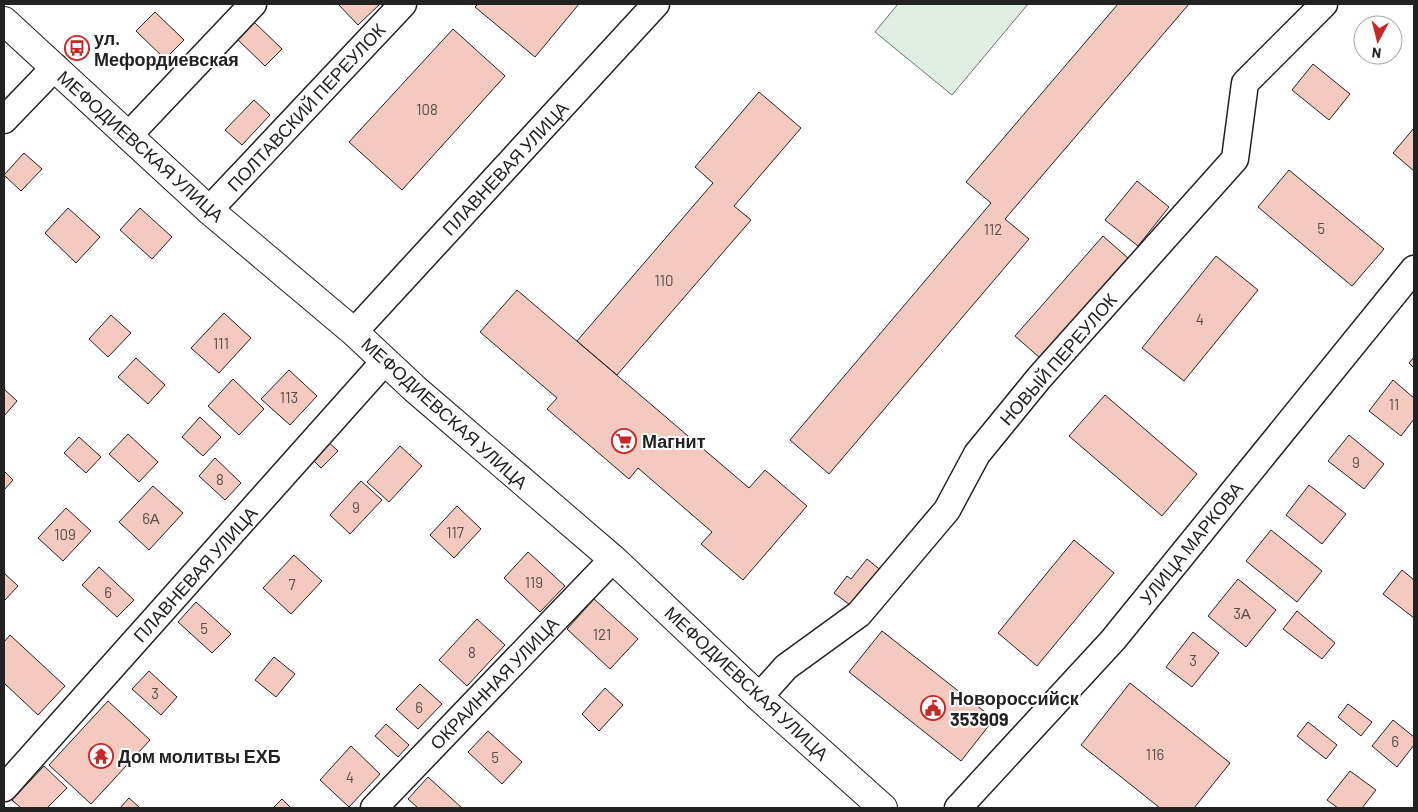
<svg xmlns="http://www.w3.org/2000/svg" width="1418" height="812" viewBox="0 0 1418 812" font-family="Barlow,sans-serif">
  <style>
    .green { fill: #e0efe3; stroke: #6f6f6f }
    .building { fill: #f3c9c0; stroke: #222 }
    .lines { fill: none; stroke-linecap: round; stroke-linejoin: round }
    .minor-casing { stroke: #222; stroke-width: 29 }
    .primary-casing { stroke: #222; stroke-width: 30 }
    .minor { stroke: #fff; stroke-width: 26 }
    .primary { stroke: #fff; stroke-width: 28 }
    .labels { text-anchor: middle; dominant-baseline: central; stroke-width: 4; stroke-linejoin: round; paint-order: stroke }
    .number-label { font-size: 15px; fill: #564c4a }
    .poi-label { font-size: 18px; font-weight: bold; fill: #222; stroke: #fff; text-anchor: start }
    .street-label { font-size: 18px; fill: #222; stroke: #fff }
  </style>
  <rect width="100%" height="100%" fill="#fff"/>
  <path class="green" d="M 898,4 L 1028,4 L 952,95 L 875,32 Z"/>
  <path class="building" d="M 338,4 L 380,4 L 358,25 Z
    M 478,4 L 579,4 L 535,57 L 475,7 Z
    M 1118,4 L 1189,4 L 1005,219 L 1029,239 L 829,474 L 790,440 L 991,203 L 966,182 Z
    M 155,12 L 184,40 L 165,59 L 136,31 Z
    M 254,22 L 282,49 L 265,66 L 237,39 Z
    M 453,29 L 505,76 L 402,190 L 349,142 Z
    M 1313,64 L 1350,94 L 1329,120 L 1292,90 Z
    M 759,92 L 801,128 L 734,206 L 751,220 L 617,375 L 577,341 L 713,183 L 695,167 Z
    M 254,100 L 270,115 L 242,145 L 225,130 Z
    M 1414,128 L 1414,171 L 1393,153 Z
    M 24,153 L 42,169 L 21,191 L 4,175 Z
    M 1289,170 L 1384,249 L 1352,286 L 1258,207 Z
    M 1137,181 L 1169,207 L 1138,246 L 1105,220 Z
    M 68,208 L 100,237 L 76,263 L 45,233 Z
    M 140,208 L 172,237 L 152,259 L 120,230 Z
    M 1103,236 L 1128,258 L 1040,358 L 1015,336 Z
    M 1216,256 L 1258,290 L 1184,381 L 1142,348 Z
    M 517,290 L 749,488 L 765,470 L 807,506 L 743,580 L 701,544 L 712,532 L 638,468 L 629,479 L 547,409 L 557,398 L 480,332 Z
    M 224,313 L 251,338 L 219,373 L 191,348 Z
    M 111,315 L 131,333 L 108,357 L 89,339 Z
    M 1414,357 L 1414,368 L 1409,363 Z
    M 136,358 L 165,385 L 148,404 L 118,377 Z
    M 289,370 L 317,396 L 290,425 L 261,399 Z
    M 233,379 L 264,409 L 239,435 L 208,406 Z
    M 1393,380 L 1414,398 L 1414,419 L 1401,436 L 1369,411 Z
    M 4,389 L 17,401 L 4,416 Z
    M 1105,395 L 1197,474 L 1162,516 L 1069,436 Z
    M 200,417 L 221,437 L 203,456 L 182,437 Z
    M 128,434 L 158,462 L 139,482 L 109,454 Z
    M 1349,435 L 1384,464 L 1364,489 L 1328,461 Z
    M 79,437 L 101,457 L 86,473 L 64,453 Z
    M 324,438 L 338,451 L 321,468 L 308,455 Z
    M 400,446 L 422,466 L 389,502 L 367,482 Z
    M 215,458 L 241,483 L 225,500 L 199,476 Z
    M 4,471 L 13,480 L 4,490 Z
    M 361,481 L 382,500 L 350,534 L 330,515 Z
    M 1309,485 L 1346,514 L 1322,544 L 1286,515 Z
    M 153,486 L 183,513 L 149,550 L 119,522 Z
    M 457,506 L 481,529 L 454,558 L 430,535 Z
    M 66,508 L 91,531 L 63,561 L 38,538 Z
    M 1271,530 L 1322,571 L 1297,602 L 1246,561 Z
    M 1074,540 L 1114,573 L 1037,666 L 998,633 Z
    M 528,552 L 565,586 L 540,612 L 504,578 Z
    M 294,555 L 322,581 L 291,614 L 263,588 Z
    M 867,559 L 883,572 L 854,608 L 834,593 L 847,576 L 851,579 Z
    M 99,567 L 134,600 L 117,617 L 82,585 Z
    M 1402,570 L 1414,580 L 1414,618 L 1383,594 Z
    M 4,573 L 18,586 L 4,601 Z
    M 1238,579 L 1276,610 L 1246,647 L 1208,616 Z
    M 594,599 L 638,639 L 610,669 L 567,629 Z
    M 196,602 L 231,634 L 212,653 L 178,622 Z
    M 1297,611 L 1335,643 L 1322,659 L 1283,629 Z
    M 477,619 L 505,645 L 467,686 L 439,660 Z
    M 882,631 L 994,719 L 961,761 L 849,672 Z
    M 1193,632 L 1219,653 L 1192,687 L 1166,667 Z
    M 10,635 L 65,686 L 38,715 L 4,683 L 4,642 Z
    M 274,657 L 295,674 L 276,697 L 255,680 Z
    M 149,671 L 177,697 L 161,715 L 132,689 Z
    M 1130,683 L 1230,763 L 1194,808 L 1160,808 L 1081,745 Z
    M 420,684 L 442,704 L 418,729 L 396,709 Z
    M 605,688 L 623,705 L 599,731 L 582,714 Z
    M 108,701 L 150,740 L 91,804 L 49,765 Z
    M 1348,704 L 1372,722 L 1361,736 L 1338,717 Z
    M 1393,720 L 1414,737 L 1414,745 L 1397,767 L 1372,746 Z
    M 1308,722 L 1337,745 L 1326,759 L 1297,736 Z
    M 386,724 L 409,745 L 398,757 L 375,736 Z
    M 488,731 L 522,762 L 502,784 L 468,752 Z
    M 351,746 L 380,774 L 349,807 L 320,780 Z
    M 44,766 L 67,788 L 47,808 L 21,808 L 12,800 Z
    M 1350,771 L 1376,790 L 1362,808 L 1338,808 L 1327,800 Z
    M 428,777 L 462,808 L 418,808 L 408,799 Z
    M 129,798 L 140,808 L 120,808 Z
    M 282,799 L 291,808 L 273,808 Z"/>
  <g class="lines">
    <defs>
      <path id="minor" d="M 4,120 L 55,67
        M 128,136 L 253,4
        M 209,210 L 403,4
        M 354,332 L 656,4
        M 759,697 L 786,667 L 859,614 L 947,510 L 977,454 L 1039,378 L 1235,159 L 1245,83 L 1324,4
        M 4,788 L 385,361
        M 374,808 L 613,559
        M 958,808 L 1113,640 L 1414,269"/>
      <path id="primary" d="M 4,21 L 209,210 L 354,332 L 415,389 L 613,559 L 759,697 L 883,808"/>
    </defs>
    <use href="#minor" class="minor-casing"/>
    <use href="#primary" class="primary-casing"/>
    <use href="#minor" class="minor"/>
    <use href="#primary" class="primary"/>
  </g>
  <defs>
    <symbol id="bus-ring" viewBox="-11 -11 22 22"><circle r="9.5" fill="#fff" stroke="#c62828" stroke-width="1.5"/><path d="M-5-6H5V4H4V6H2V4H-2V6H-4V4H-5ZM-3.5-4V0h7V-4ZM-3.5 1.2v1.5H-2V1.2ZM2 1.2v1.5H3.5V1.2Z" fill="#c62828"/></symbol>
    <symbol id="supermarket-ring" viewBox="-11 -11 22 22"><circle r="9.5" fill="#fff" stroke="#c62828" stroke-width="1.5"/><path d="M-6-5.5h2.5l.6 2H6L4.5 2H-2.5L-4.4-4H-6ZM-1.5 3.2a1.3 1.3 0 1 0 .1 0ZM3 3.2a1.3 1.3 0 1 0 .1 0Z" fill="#c62828"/></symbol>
    <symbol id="civic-ring" viewBox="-11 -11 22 22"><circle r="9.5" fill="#fff" stroke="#c62828" stroke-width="1.5"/><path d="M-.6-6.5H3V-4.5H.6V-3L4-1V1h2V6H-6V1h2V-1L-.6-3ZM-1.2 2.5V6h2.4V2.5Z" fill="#c62828"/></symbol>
    <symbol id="temple-ring" viewBox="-11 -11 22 22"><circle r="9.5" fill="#fff" stroke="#c62828" stroke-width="1.5"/><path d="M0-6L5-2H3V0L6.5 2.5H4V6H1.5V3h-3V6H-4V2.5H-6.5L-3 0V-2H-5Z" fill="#c62828"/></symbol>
  </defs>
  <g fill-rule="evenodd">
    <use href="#bus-ring" x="63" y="34" width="28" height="28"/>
    <use href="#supermarket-ring" x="610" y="427" width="28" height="28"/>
    <use href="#civic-ring" x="919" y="694" width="28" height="28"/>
    <use href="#temple-ring" x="87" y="742" width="28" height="28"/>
  </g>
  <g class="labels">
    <g class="number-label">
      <text x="427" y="109">108</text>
      <text x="1321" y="228">5</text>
      <text x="993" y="229">112</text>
      <text x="664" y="280">110</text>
      <text x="1200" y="319">4</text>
      <text x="221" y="343">111</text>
      <text x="289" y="397">113</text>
      <text x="1394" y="404">11</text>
      <text x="1356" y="462">9</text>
      <text x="220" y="479">8</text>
      <text x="356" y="507">9</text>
      <text x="151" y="518">6А</text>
      <text x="455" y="532">117</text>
      <text x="65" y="534">109</text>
      <text x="534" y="582">119</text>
      <text x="292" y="584">7</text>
      <text x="108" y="592">6</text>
      <text x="1242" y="613">3А</text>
      <text x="204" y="628">5</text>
      <text x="602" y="634">121</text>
      <text x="472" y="652">8</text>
      <text x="1193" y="660">3</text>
      <text x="155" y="693">3</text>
      <text x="419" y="707">6</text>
      <text x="1395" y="741">6</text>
      <text x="1155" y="754">116</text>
      <text x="495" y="757">5</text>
      <text x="350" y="777">4</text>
    </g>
    <g class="poi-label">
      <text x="94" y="38">ул.<tspan x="94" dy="21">Мефордиевская</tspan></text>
      <text x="642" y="441">Магнит</text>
      <text x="950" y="698">Новороссийск<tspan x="950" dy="21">353909</tspan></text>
      <text x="118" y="756">Дом молитвы ЕХБ</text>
    </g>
    <g class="street-label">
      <text transform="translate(306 107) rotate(-47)">ПОЛТАВСКИЙ ПЕРЕУЛОК</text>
      <text transform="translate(141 146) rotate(42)">МЕФОДИЕВСКАЯ УЛИЦА</text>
      <text transform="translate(505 168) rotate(-47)">ПЛАВНЕВАЯ УЛИЦА</text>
      <text transform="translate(1058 359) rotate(-49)">НОВЫЙ ПЕРЕУЛОК</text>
      <text transform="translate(445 413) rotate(42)">МЕФОДИЕВСКАЯ УЛИЦА</text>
      <text transform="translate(1191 543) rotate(-51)">УЛИЦА МАРКОВА</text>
      <text transform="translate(195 574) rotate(-48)">ПЛАВНЕВАЯ УЛИЦА</text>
      <text transform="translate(494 683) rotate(-46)">ОКРАИННАЯ УЛИЦА</text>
      <text transform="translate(747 683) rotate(43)">МЕФОДИЕВСКАЯ УЛИЦА</text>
    </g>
  </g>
  <rect width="1418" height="812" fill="none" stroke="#222222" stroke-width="10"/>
  <g transform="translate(1378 40) rotate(187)"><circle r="24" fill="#ffffff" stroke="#a7a7a7"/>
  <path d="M0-4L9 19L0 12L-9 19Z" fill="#c62828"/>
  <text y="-8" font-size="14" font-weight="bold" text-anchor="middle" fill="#222222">N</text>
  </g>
</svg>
